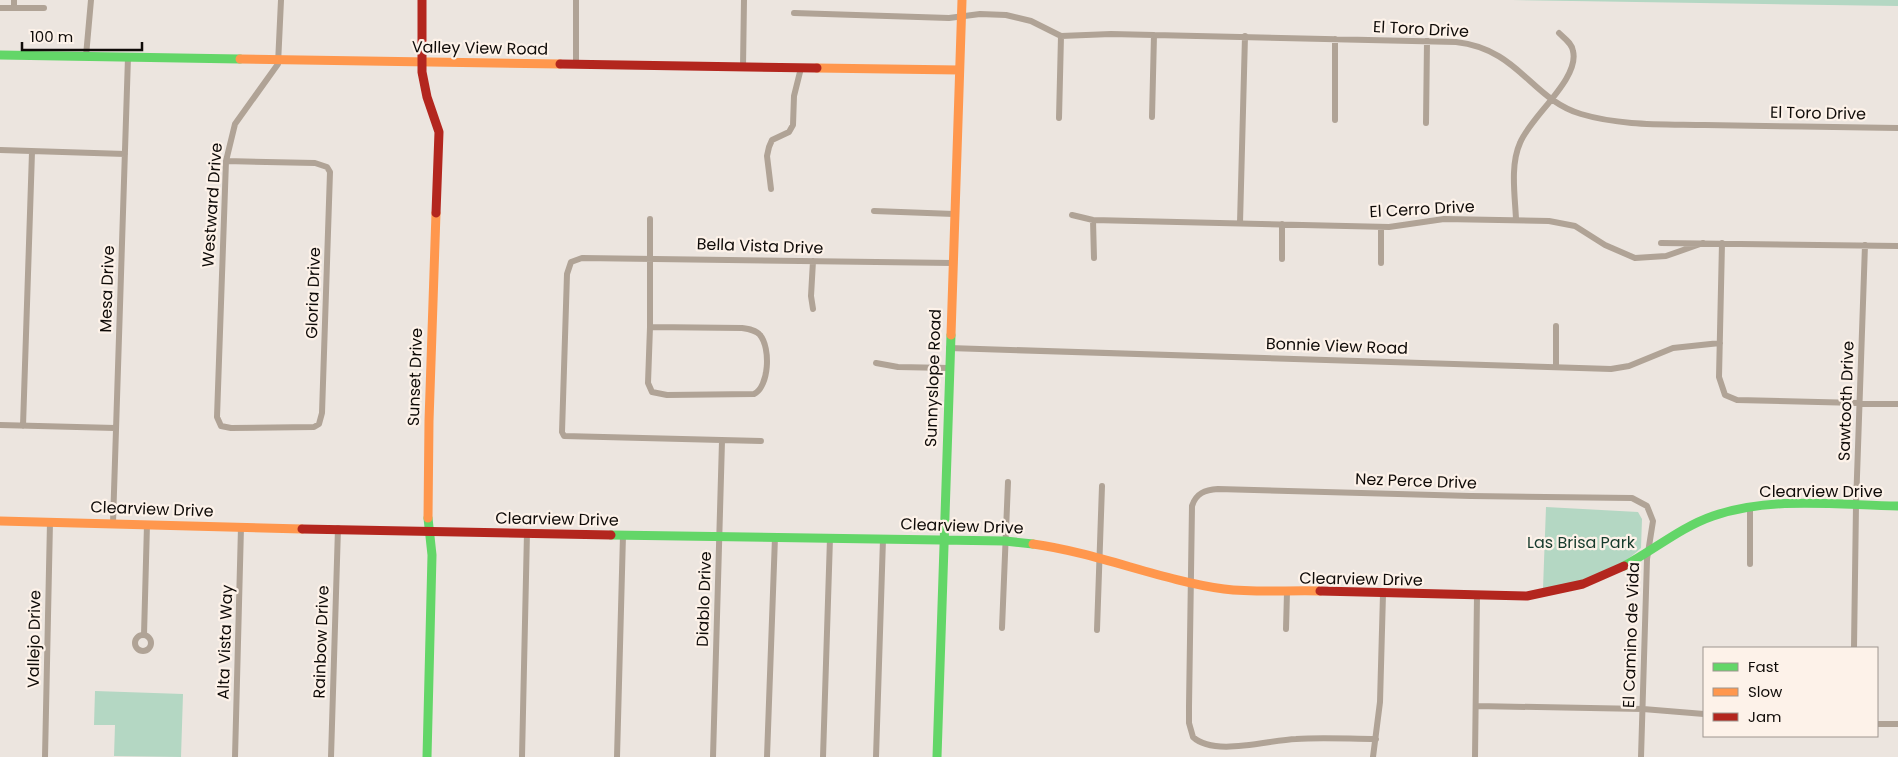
<svg xmlns="http://www.w3.org/2000/svg" width="1898" height="757" viewBox="0 0 1898 757" font-family="Poppins,sans-serif">
  <style>
    .green { fill: #b4d7c3 }
    .lines { fill: none; stroke-linecap: round; stroke-linejoin: round }
    .street { stroke: #b0a396; stroke-width: 6 }
    .fast { stroke: #63d668; stroke-width: 9 }
    .slow { stroke: #ff974d; stroke-width: 9 }
    .jam { stroke: #b3261e; stroke-width: 9 }
    .labels { text-anchor: middle; dominant-baseline: central; stroke-width: 4.5; stroke-linejoin: round; paint-order: stroke }
    .street-label { font-size: 16px; fill: #0f0b08; stroke: #fdf2e9 }
    .park-label { font-size: 16px; fill: #153a2b; stroke: #fdf2e9 }
  </style>
  <rect width="100%" height="100%" fill="#ece5df"/>
  <path class="green" d="M 1512,0 L 1898,0 L 1898,6 Z
    M 1546,507 L 1638,512 L 1642,519 L 1641,548 C 1619,570 1573,586 1543,589 Z
    M 95,691 L 183,694 L 181,757 L 114,756 L 115,725 L 94,725 Z"/>
  <g class="lines">
    <path class="street" d="M 0,8 L 44,8
      M 14,8 L 14,0
      M 794,13 L 949,18 L 980,14 L 1006,15 L 1031,21 L 1061,36 L 1111,34 L 1456,42 C 1519,49 1531,99 1581,114 C 1621,126 1664,124 1705,125 C 1769,126 1834,127 1898,128
      M 1335,39 L 1335,120
      M 86,56 L 91,0
      M 576,65 L 576,0
      M 743,67 L 744,0
      M 1152,117 L 1154,35
      M 1059,118 L 1061,36
      M 1426,123 L 1427,41
      M 0,150 L 125,154
      M 226,161 L 315,163 L 327,167 L 330,172 L 322,413 L 319,424 L 314,427 L 231,428 L 221,426 L 217,417 L 226,161 L 235,124 L 278,64 L 281,0
      M 771,189 L 767,156 L 769,147 L 772,140 L 789,132 L 793,125 L 794,96 L 801,68
      M 874,211 L 954,214
      M 1072,215 L 1093,220 L 1389,227 L 1444,219 L 1549,221 L 1575,226 L 1605,245 L 1635,258 L 1666,256 L 1703,243
      M 1516,219 C 1515,196 1510,165 1520,143 C 1530,117 1580,79 1573,51 C 1572,43 1564,38 1559,33
      M 1093,220 L 1094,258
      M 1240,223 L 1245,36
      M 1661,243 L 1898,246
      M 1722,243 L 1719,377 L 1725,395 L 1737,400 L 1898,404
      M 1282,259 L 1282,224
      M 1381,263 L 1381,227
      M 813,309 L 811,296 L 813,261
      M 1556,326 L 1556,367
      M 650,327 L 742,328 C 749,329 756,330 760,335 C 771,348 769,387 754,394 L 667,395 L 652,392 L 648,383 Z
      M 650,327 L 650,219
      M 949,348 L 1611,369 L 1629,366 L 1673,348 L 1720,343
      M 876,363 L 898,367 L 949,368
      M 0,425 L 115,428
      M 23,426 L 32,152
      M 761,441 L 564,436 L 562,432 L 567,274 L 571,262 L 582,258 L 952,263
      M 1750,507 L 1750,564
      M 113,523 L 128,57
      M 1002,628 L 1008,482
      M 1286,629 L 1287,592
      M 1097,630 L 1102,486
      M 144,635 L 147,524
      M135 643a8 8 0 1 1 16 0a8 8 0 1 1-16 0Z
      M 1854,648 L 1856,505 L 1865,245
      M 1476,706 L 1643,709 L 1704,714
      M 1877,724 L 1898,724
      M 1376,739 C 1350,739 1322,737 1296,739 C 1268,740 1214,757 1193,737 L 1189,723 L 1189,706 L 1192,506 C 1196,493 1205,490 1218,489 L 1471,496 L 1632,498 L 1647,506 L 1653,521 L 1647,559 L 1641,757
      M 45,757 L 50,522
      M 235,757 L 241,527
      M 331,757 L 338,528
      M 522,757 L 527,532
      M 617,757 L 623,535
      M 713,757 L 722,441
      M 767,757 L 775,537
      M 823,757 L 830,538
      M 876,757 L 883,539
      M 1373,757 L 1380,702 L 1383,594
      M 1475,757 L 1477,595"/>
    <path class="fast" d="M 0,55 L 240,59
      M 611,535 L 1005,541 L 1033,544
      M 1624,566 C 1654,550 1681,527 1713,516 C 1772,496 1837,505 1898,506
      M 427,757 L 432,555 L 428,518
      M 937,757 L 951,335"/>
    <path class="slow" d="M 240,59 L 560,64
      M 817,68 L 959,70
      M 951,335 L 962,0
      M 428,518 L 429,421 L 436,213
      M 0,521 L 302,529
      M 1033,544 C 1098,553 1160,580 1224,589 C 1256,593 1289,590 1320,591"/>
    <path class="jam" d="M 422,0 L 422,72 L 427,97 L 439,132 L 436,213
      M 560,64 L 817,68
      M 302,529 L 611,535
      M 1320,591 L 1527,596 L 1583,584 L 1624,566"/>
  </g>
  <g class="labels">
    <g class="street-label">
      <text transform="translate(1421 29) rotate(3)">El Toro Drive</text>
      <text transform="translate(480 48) rotate(1)">Valley View Road</text>
      <text transform="translate(1818 113) rotate(1)">El Toro Drive</text>
      <text transform="translate(212 205) rotate(-86)">Westward Drive</text>
      <text transform="translate(1422 209) rotate(-3)">El Cerro Drive</text>
      <text transform="translate(760 246) rotate(2)">Bella Vista Drive</text>
      <text transform="translate(107 289) rotate(-88)">Mesa Drive</text>
      <text transform="translate(313 293) rotate(-88)">Gloria Drive</text>
      <text transform="translate(1337 346) rotate(2)">Bonnie View Road</text>
      <text transform="translate(415 377) rotate(-88)">Sunset Drive</text>
      <text transform="translate(933 378) rotate(-88)">Sunnyslope Road</text>
      <text transform="translate(1846 401) rotate(-88)">Sawtooth Drive</text>
      <text transform="translate(1416 481) rotate(2)">Nez Perce Drive</text>
      <text x="1821" y="491">Clearview Drive</text>
      <text transform="translate(152 509) rotate(2)">Clearview Drive</text>
      <text transform="translate(557 519) rotate(1)">Clearview Drive</text>
      <text transform="translate(962 526) rotate(2)">Clearview Drive</text>
      <text transform="translate(1361 579) rotate(1)">Clearview Drive</text>
      <text transform="translate(704 599) rotate(-88)">Diablo Drive</text>
      <text transform="translate(1631 635) rotate(-88)">El Camino de Vida</text>
      <text transform="translate(34 639) rotate(-89)">Vallejo Drive</text>
      <text transform="translate(225 642) rotate(-88)">Alta Vista Way</text>
      <text transform="translate(321 642) rotate(-88)">Rainbow Drive</text>
    </g>
    <g class="park-label">
      <text x="1581" y="542">Las Brisa Park</text>
    </g>
  </g>
  <rect x="1703" y="647" width="175" height="90" fill="#fdf2e9" stroke="#9e968f"/>
  <rect x="1713" y="663" width="25" height="8" fill="#63d668" stroke="#9e968f"/>
  <text x="1748" y="672" font-size="15" fill="#0f0b08">Fast</text>
  <rect x="1713" y="688" width="25" height="8" fill="#ff974d" stroke="#9e968f"/>
  <text x="1748" y="697" font-size="15" fill="#0f0b08">Slow</text>
  <rect x="1713" y="713" width="25" height="8" fill="#b3261e" stroke="#9e968f"/>
  <text x="1748" y="722" font-size="15" fill="#0f0b08">Jam</text>
  <path d="M22 42v8h120v-8" fill="none" stroke="#0f0b08" stroke-width="2.5"/>
  <text x="30" y="42" font-size="15" fill="#0f0b08" stroke="#fdf2e9" stroke-width="4" paint-order="stroke">100 m</text>
</svg>
